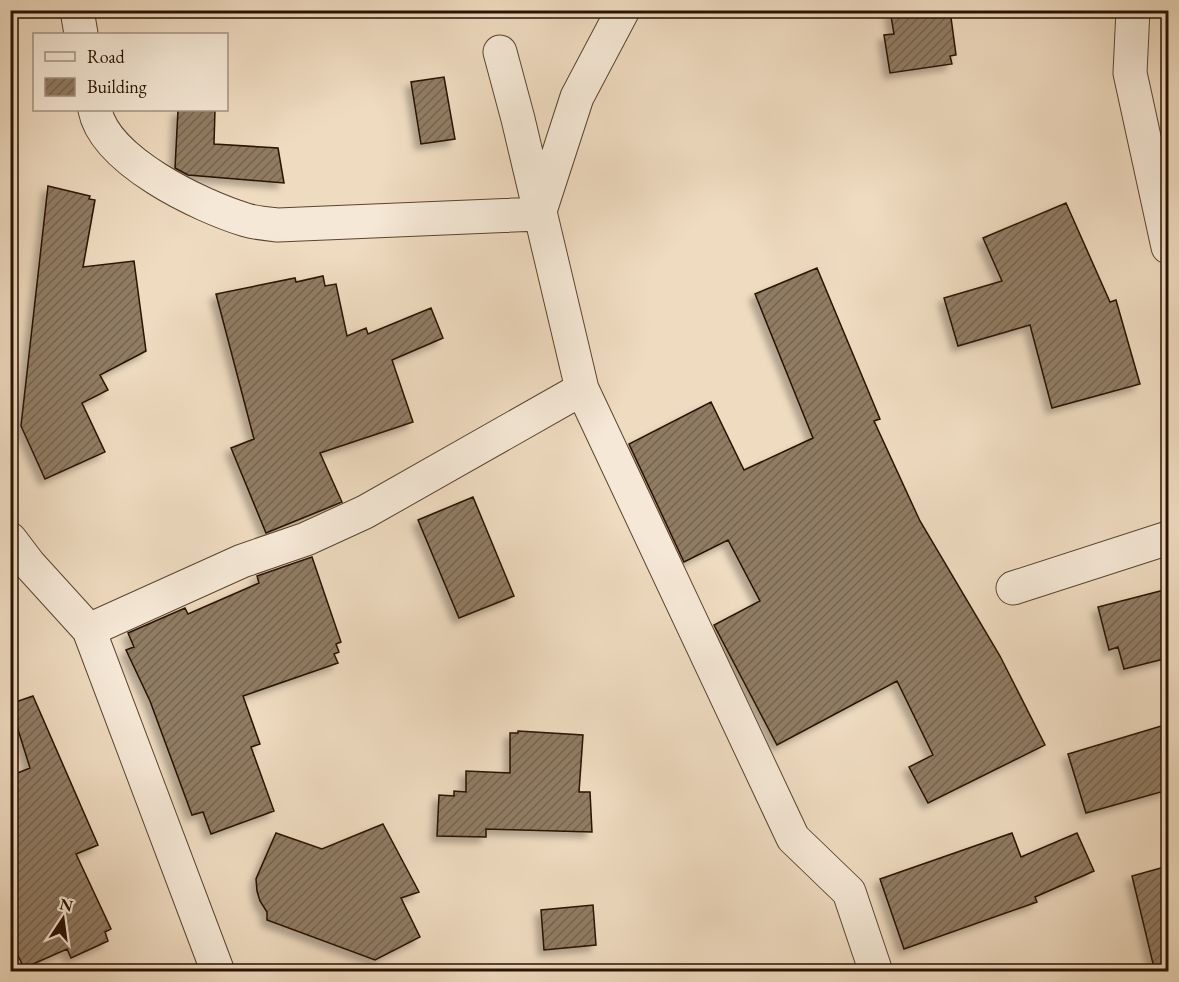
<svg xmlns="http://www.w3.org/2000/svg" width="1179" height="982" viewBox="0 0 1179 982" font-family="'EB Garamond',serif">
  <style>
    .building { fill: url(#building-hatch); stroke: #291200; stroke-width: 1.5; filter: url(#shadow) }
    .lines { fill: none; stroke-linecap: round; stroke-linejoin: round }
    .minor-casing { stroke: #5a4430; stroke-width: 35 }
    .minor { stroke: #f5e8d6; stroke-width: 33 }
  </style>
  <defs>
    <pattern id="building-hatch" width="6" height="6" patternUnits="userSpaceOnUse" patternTransform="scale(1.5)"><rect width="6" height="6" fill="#907b64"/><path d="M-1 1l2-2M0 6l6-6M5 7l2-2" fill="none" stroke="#766350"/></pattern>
    <filter id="shadow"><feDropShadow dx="-5.5" dy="5.5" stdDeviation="3" flood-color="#0004"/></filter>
  </defs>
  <rect width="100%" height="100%" fill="#efdbc0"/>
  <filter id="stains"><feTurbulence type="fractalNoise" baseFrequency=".00333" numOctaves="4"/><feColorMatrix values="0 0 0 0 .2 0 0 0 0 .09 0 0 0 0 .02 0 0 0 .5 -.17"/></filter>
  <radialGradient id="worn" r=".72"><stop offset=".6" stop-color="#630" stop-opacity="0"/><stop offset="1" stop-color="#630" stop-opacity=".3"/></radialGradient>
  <path class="building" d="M 890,10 L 950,10 L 956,55 L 950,56 L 952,64 L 890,73 L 884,35 L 894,34 Z
    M 444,77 L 455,139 L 421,144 L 411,82 Z
    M 178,110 L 215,110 L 214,144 L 278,148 L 284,183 L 188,175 L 175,168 Z
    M 48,186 L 90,196 L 89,199 L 95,200 L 83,267 L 134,261 L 146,351 L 100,375 L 108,390 L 82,403 L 105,452 L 45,479 L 21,426 Z
    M 1066,203 L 1110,302 L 1116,300 L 1140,384 L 1052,408 L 1030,325 L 958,346 L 944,298 L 1002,281 L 983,238 Z
    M 817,268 L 880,419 L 874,421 L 920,521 L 1000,656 L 1045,745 L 928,803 L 909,767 L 933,755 L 897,681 L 777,745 L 714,625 L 760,601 L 728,540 L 684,562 L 629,444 L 711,402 L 744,470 L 813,438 L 755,294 Z
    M 323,276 L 325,286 L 336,284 L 347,336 L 366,328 L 368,334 L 431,308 L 443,338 L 392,360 L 413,422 L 320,453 L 342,502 L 266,533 L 231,448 L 254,439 L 216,294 L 295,278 L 296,282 Z
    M 473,497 L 514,596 L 459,618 L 418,520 Z
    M 312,557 L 341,642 L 336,644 L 339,652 L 334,654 L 338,663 L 243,696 L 260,744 L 251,747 L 274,811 L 211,834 L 203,812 L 192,815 L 150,701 L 126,650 L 134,647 L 128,633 L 185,608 L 188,614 L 259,583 L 257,576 Z
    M 1168,589 L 1168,658 L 1124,669 L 1118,647 L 1109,650 L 1098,607 Z
    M 33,696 L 98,845 L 76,854 L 111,929 L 105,932 L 108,941 L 71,958 L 67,949 L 24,968 L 10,939 L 10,776 L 30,768 L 10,704 Z
    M 1168,724 L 1168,790 L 1086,813 L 1068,754 Z
    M 518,731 L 583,735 L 579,792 L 590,792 L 592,832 L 486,829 L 486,837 L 437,836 L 439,795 L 454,796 L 454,791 L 466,792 L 466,771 L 510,773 L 510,733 L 518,733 Z
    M 383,824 L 419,892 L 401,898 L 420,937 L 375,960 L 267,920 L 267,912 L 260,901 L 257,891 L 256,879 L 276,833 L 322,849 Z
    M 1012,833 L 1021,857 L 1077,833 L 1094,871 L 1035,897 L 1037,902 L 904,949 L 880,879 Z
    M 1168,866 L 1168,971 L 1155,972 L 1132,876 Z
    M 593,905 L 596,945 L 544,950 L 541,910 Z"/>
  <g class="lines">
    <defs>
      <path id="minor" d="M 77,10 L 81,34
        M 1133,10 L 1130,73 L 1168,247
        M 500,52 L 518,119 L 582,389 L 793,838 L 849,892 L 876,972
        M 95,110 C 105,161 200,206 246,220 C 256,223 268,224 278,225 L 539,214
        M 539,214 L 577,97 L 623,10
        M 10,539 L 29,564 L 89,630 L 218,972
        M 1013,588 L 1168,538
        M 89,630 L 242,561 L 306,539 L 365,512 L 582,389"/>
    </defs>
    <use href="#minor" class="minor-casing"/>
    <use href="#minor" class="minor"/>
  </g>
  <rect width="1179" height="982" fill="none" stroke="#efdbc0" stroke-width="36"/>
  <rect x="12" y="12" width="1155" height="958" fill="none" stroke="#291200" stroke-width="3"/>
  <rect x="18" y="18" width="1143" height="946" fill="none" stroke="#291200" stroke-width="1.5"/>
  <rect x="33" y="33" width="195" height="78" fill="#f5e8d6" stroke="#a39280" stroke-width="1.5"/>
  <rect x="45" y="52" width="30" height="9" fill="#f5e8d6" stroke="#a39280" stroke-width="1.5"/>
  <text x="87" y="63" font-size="18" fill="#291200">Road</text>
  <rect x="45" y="78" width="30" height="18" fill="url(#building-hatch)" stroke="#a39280" stroke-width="1.5"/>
  <text x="87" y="93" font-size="18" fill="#291200">Building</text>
  <g transform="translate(63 919) rotate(13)" stroke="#f5e8d6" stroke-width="4.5" paint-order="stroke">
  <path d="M0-4.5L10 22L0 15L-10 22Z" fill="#291200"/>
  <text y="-9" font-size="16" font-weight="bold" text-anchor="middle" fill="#291200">N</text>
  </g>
  <rect width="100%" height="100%" filter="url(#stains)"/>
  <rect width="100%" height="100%" fill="url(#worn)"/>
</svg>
